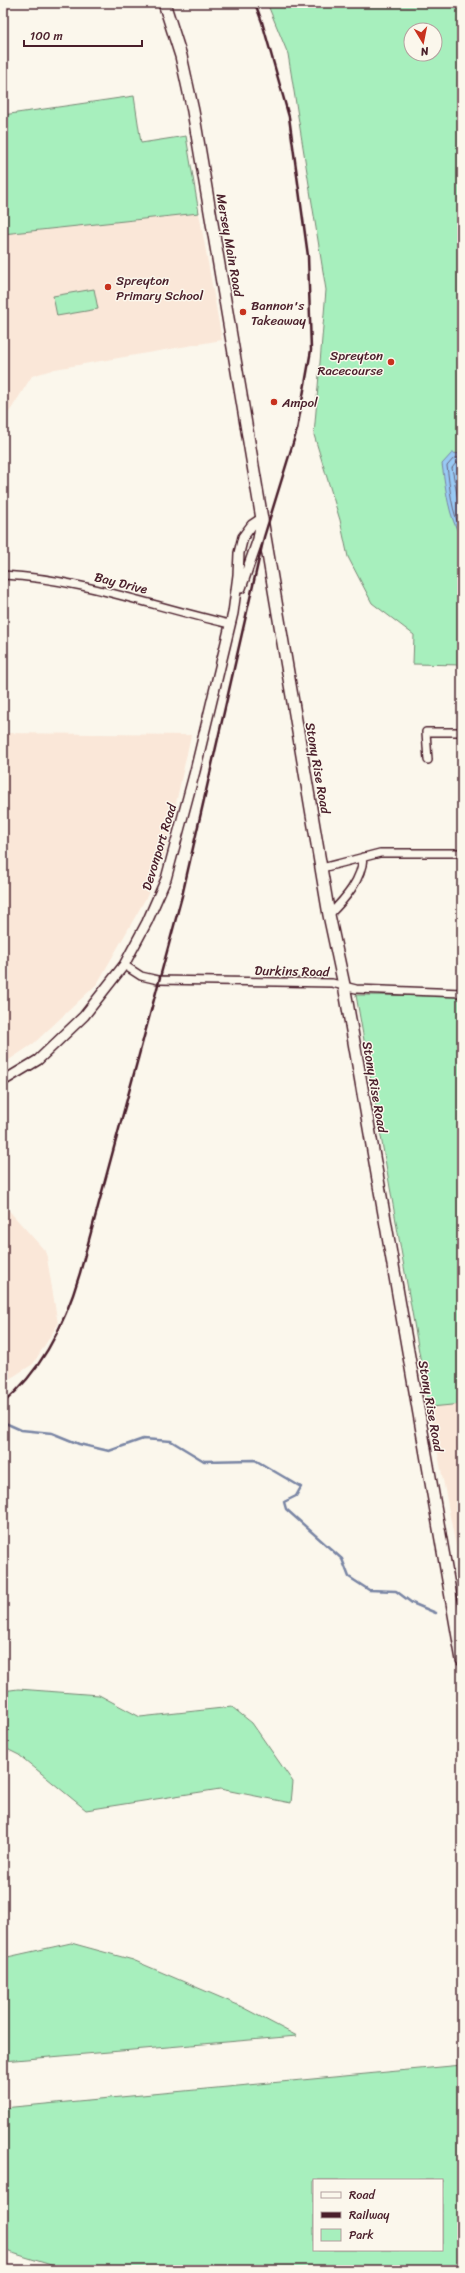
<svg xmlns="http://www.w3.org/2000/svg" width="465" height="2273" viewBox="0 0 465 2273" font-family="Sriracha,sans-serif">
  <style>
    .built { fill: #fae7d8 }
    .green { fill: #a7efbd; stroke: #788774; fill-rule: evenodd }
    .water { fill: #98c9f4; stroke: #7985a4 }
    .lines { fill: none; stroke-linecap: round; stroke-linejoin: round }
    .shore { stroke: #69637b; stroke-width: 1 }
    .stream { stroke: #7985a4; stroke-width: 2.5 }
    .street-casing { stroke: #4a1f2b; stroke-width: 10 }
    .secondary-casing { stroke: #4a1f2b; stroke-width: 12 }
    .primary-casing { stroke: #4a1f2b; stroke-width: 14 }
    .street { stroke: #fbf7ec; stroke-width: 7 }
    .secondary { stroke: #fbf7ec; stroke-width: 9 }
    .primary { stroke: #fbf7ec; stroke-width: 11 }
    .rail { stroke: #4a1f2b; stroke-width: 2.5 }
    .poi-dot { fill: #c8321e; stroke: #fbf7ec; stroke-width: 1.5 }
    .labels { text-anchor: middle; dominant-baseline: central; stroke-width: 3; stroke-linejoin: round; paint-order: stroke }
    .street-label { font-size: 13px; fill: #4a1f2b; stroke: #fbf7ec }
    .poi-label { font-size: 13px; fill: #4a1f2b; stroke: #fbf7ec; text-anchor: start }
  </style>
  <rect width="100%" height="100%" fill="#fbf7ec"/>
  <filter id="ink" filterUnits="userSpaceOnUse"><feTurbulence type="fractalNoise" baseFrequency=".025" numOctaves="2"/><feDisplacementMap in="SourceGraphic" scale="8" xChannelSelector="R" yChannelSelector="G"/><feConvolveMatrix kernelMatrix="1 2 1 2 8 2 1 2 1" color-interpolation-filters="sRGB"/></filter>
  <g filter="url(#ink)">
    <path class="built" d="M 199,213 L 222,340 L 55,369 L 32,376 L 3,422 L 3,234 Z
      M 3,733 L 191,735 L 165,853 L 147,896 L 97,984 L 33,1044 L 3,1064 Z
      M 3,1204 L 46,1252 L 58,1324 L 33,1364 L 3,1383 Z
      M 427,1397 L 462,1397 L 462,1578 Z"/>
    <path class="green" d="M 267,3 L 462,3 L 462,665 L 413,664 L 414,635 L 372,603 L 348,557 L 340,520 L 314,435 L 326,290 L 288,54 ZM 411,30 L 435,30 L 435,54 L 411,54 Z
      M 134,96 L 141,143 L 186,136 L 199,213 L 3,234 L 3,115 Z
      M 94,289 L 98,309 L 57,316 L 53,296 Z
      M 356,995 L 462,996 L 462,1404 L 431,1407 L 427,1397 Z
      M 18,1689 L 99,1695 L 140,1717 L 232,1707 L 252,1723 L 293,1782 L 291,1803 L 220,1789 L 86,1810 L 19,1755 L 3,1747 L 3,1691 Z
      M 71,1943 L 133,1960 L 238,2005 L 297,2036 L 3,2061 L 3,1958 Z
      M 462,2065 L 462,2270 L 67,2270 L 3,2250 L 3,2108 ZM 314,2180 L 442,2180 L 442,2250 L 314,2250 Z"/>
    <path class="water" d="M 452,453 L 462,454 L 462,539 C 448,516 446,490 442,464 Z"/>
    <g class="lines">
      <path class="shore" d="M 462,458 L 454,458 L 447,466 C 450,487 451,513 462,531
        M 462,463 L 456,463 L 452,468 L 462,520"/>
      <path class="stream" d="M 3,1422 L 21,1430 L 52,1433 L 79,1444 L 109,1451 L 143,1439 L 171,1441 L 204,1461 L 255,1460 L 301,1487 L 296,1496 L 284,1502 L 286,1509 L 342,1559 L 349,1577 L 369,1590 L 396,1591 L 412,1603 L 436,1613
        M 462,1549 L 462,1552"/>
      <defs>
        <path id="street" d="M 3,575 C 83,579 154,607 230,624
          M 428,760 L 426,732 L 462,732
          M 322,868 L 380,853 L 462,853
          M 329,915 C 345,899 362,880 363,857
          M 124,965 L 141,976 L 158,980 L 332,983 L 356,989 L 462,993"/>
        <path id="secondary" d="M 241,588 L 258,539 L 261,520
          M 3,1081 L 38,1060 L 84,1016 L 124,965 L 147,922 L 166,879 L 195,771 L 233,613 L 238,575 L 239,553 L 243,537 L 252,525 L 261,519"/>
        <path id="primary" d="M 164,3 L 181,56 L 193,111 L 329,915 L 344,985 L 462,1660"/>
      </defs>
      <use href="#street" class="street-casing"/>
      <use href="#secondary" class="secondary-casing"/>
      <use href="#primary" class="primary-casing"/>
      <use href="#street" class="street"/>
      <use href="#secondary" class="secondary"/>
      <use href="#primary" class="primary"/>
      <path class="rail" d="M 3,1403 C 43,1370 66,1321 80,1273 L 182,896 L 264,537 L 297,430 L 311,350 L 308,256 L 289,117 L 262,22 L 255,3"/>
    </g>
  </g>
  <g class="poi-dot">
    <circle cx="108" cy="287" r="4"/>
    <circle cx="243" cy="312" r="4"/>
    <circle cx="391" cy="362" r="4"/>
    <circle cx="274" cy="402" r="4"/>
  </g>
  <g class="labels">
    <g class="street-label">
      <text transform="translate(230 245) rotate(80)">Mersey Main Road</text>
      <text transform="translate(121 583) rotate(14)">Bay Drive</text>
      <text transform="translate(318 768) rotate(80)">Stony Rise Road</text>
      <text transform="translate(159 847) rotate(-73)">Devonport Road</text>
      <text transform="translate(292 971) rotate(1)">Durkins Road</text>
      <text transform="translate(375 1087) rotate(80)">Stony Rise Road</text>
      <text transform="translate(431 1406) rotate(80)">Stony Rise Road</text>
    </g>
    <g class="poi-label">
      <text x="116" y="280">Spreyton<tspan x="116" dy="15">Primary School</tspan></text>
      <text x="251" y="305">Bannon's<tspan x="251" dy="15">Takeaway</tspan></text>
      <text x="383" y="355" text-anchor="end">Spreyton<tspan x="383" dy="15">Racecourse</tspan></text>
      <text x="282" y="402">Ampol</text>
    </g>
  </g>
  <rect width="465" height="2273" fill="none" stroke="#fbf7ec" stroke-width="16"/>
  <rect x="8" y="8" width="449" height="2257" fill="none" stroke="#4a1f2b" stroke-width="1.5" filter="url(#ink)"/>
  <rect x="313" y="2179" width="130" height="72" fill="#fbf7ec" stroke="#b4a19f"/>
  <rect x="321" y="2192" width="20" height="6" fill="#fbf7ec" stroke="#b4a19f"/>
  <text x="349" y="2199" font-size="12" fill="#4a1f2b">Road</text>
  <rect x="321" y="2212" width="20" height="6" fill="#4a1f2b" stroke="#b4a19f"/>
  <text x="349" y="2219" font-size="12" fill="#4a1f2b">Railway</text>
  <rect x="321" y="2229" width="20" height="12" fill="#a7efbd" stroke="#b4a19f"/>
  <text x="349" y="2239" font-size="12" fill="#4a1f2b">Park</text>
  <g transform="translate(423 42) rotate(170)"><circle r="19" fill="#fbf7ec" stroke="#b4a19f"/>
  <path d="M0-3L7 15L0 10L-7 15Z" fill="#c8321e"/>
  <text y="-6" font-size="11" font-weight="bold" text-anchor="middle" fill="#4a1f2b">N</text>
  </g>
  <path d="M24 40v6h118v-6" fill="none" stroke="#4a1f2b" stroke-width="2"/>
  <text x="30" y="40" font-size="12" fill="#4a1f2b" stroke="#fbf7ec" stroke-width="3" paint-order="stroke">100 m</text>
</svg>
